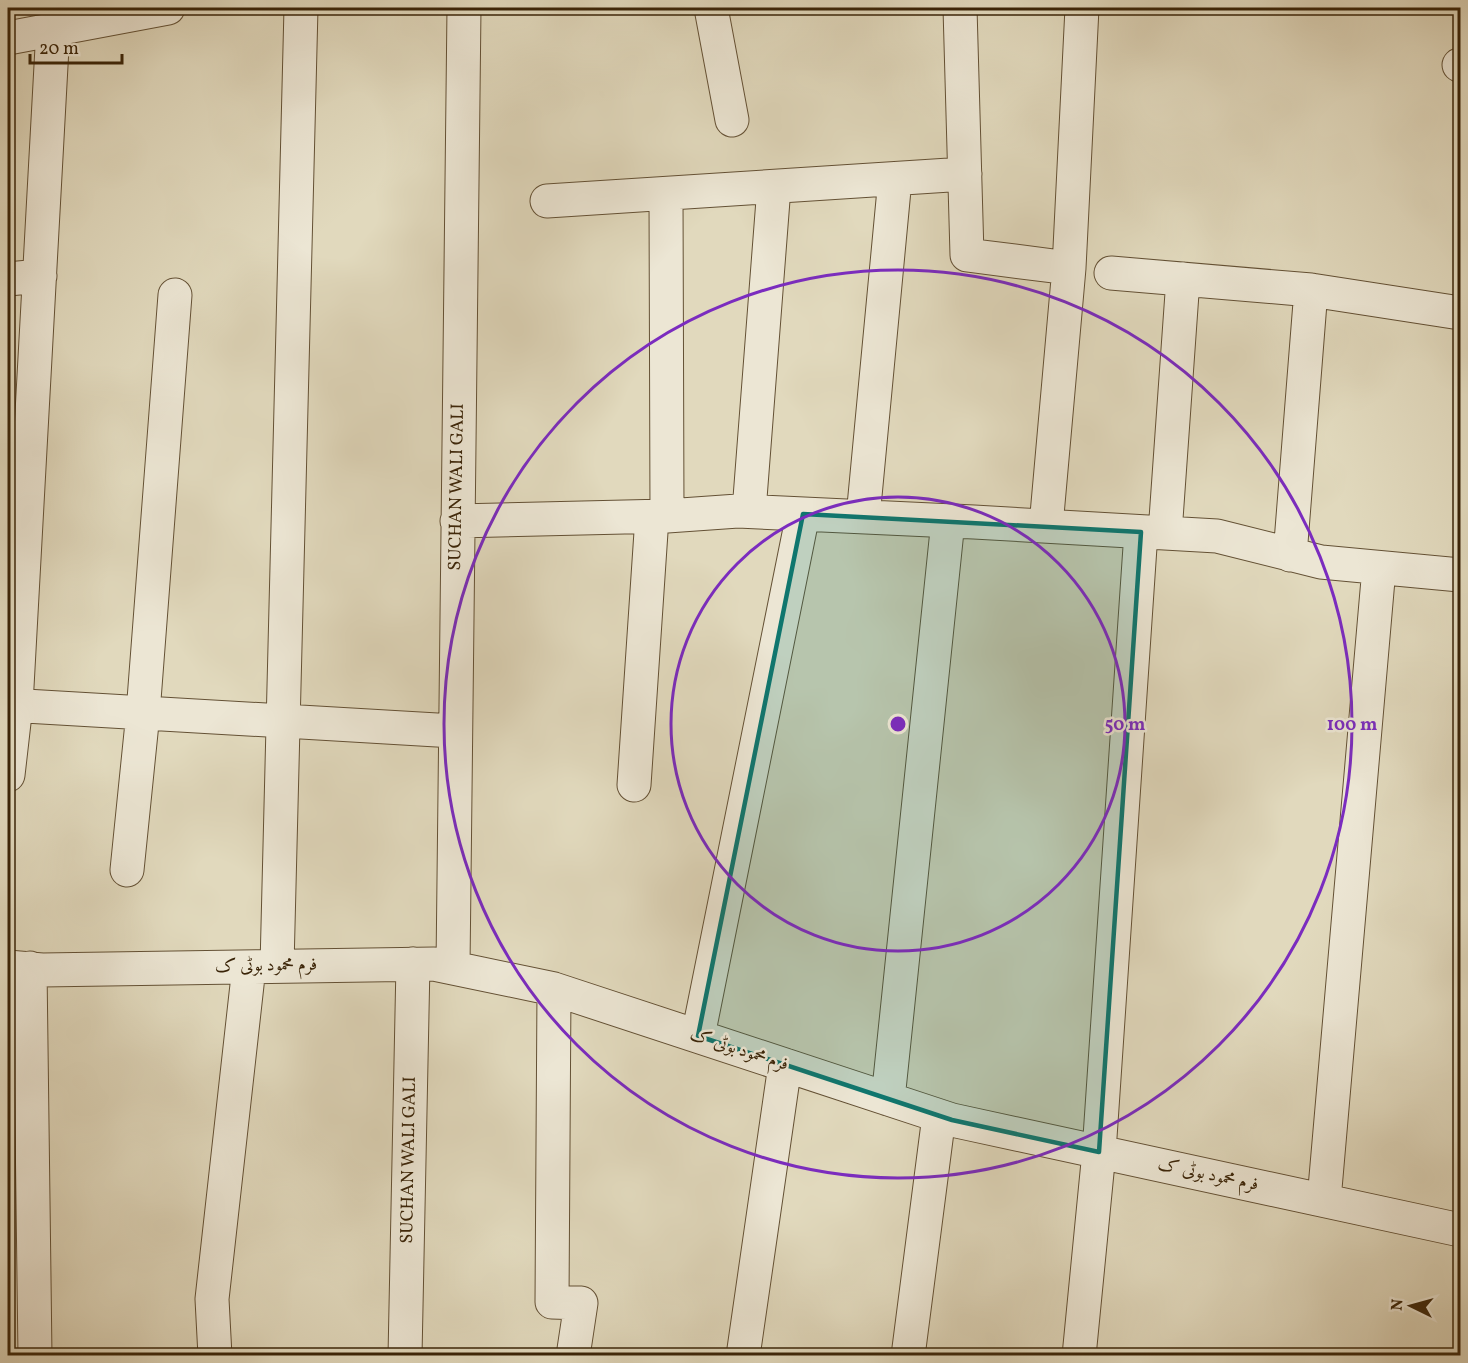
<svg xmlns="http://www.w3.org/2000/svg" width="1468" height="1363" viewBox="0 0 1468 1363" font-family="Vollkorn,Amiri,serif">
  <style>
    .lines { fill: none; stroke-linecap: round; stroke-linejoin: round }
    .minor-casing { stroke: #645135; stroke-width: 35 }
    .minor { stroke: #ece6d4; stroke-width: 33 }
    .marked { fill: #0f766e; fill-opacity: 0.2; stroke: #0f766e; stroke-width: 4.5; stroke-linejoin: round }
    .ring { fill: none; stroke: #7b2cbf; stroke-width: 3 }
    .labels { text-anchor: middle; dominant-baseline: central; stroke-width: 5; stroke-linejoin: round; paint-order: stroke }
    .street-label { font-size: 18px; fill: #3a2408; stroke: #ece6d4 }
    .centre { fill: #7b2cbf; stroke: #ece6d4; stroke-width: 3 }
    .ring-label { font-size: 18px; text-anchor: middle; font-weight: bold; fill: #7b2cbf; stroke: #ece6d4; stroke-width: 5; stroke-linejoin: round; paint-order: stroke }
  </style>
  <rect width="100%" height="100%" fill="#e1d9bd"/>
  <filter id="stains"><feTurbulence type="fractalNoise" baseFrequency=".00333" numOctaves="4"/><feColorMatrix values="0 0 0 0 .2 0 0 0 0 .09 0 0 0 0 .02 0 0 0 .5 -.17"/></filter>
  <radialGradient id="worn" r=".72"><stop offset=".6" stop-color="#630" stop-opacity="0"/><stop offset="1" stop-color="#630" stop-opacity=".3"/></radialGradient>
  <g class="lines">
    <defs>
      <path id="minor" d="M 711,8 L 732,120
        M 960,8 L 967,255 L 1069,268 L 1082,8
        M 8,38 L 168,8
        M 1459,65 L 1460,65
        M 666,194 L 667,516
        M 547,201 L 965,174
        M 1111,273 L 1311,290 L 1460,313
        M 8,279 L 40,276
        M 749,511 L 774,187
        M 863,517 L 895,179
        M 457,521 L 667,516 L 738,511 L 974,522 L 1217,536 L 1321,562 L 1460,575
        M 1046,526 L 1069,268
        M 1165,533 L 1183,279
        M 1290,555 L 1311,290
        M 8,705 L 454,731
        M 8,775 L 16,705 L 53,29
        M 634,785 L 652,517
        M 127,870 L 143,713 L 175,295
        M 277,966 L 301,8
        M 8,967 L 42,970 L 434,964 L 554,989 L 952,1120 L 1460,1230
        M 453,967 L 464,8
        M 30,968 L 35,1356
        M 554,989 L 552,1302 L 581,1303 L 573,1356
        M 698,1036 L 803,514
        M 888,1099 L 948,521
        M 1324,1200 L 1379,568
        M 215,1356 L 212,1299 L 249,967
        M 405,1356 L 413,964
        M 743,1356 L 785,1065
        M 908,1356 L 939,1116
        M 1079,1356 L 1099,1152 L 1141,532"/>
    </defs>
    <use href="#minor" class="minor-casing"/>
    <use href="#minor" class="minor"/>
  </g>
  <path class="marked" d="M 803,514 L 1141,532 L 1099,1152 L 952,1120 L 698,1036 Z"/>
  <g class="ring">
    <circle cx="898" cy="724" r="227"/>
    <circle cx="898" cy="724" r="454"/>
  </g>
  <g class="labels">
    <g class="street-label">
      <text transform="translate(457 487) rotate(-89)">SUCHAN WALI GALI</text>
      <text transform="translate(266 966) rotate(-1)">فرم محمود بوٹی ک</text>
      <text transform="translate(739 1050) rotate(18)">فرم محمود بوٹی ک</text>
      <text transform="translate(409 1160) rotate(-89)">SUCHAN WALI GALI</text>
      <text transform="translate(1208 1175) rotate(12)">فرم محمود بوٹی ک</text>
    </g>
  </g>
  <circle cx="898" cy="724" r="9" class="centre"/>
  <g class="ring-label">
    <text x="1125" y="730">50 m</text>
    <text x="1352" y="730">100 m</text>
  </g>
  <rect width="1468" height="1363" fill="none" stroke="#e1d9bd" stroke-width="30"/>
  <rect x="9" y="9" width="1450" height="1345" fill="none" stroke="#3a2408" stroke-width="3"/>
  <rect x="15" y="15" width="1438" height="1333" fill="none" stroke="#3a2408" stroke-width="1.5"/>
  <g transform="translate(1411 1306) rotate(275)" stroke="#ece6d4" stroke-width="4.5" paint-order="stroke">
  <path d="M0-4.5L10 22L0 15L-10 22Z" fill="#3a2408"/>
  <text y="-9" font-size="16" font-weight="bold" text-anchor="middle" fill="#3a2408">N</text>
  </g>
  <path d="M30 54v9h92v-9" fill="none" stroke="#3a2408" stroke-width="3"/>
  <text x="39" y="54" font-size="18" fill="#3a2408" stroke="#ece6d4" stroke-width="4.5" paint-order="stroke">20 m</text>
  <rect width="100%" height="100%" filter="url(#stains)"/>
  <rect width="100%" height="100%" fill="url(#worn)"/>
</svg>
